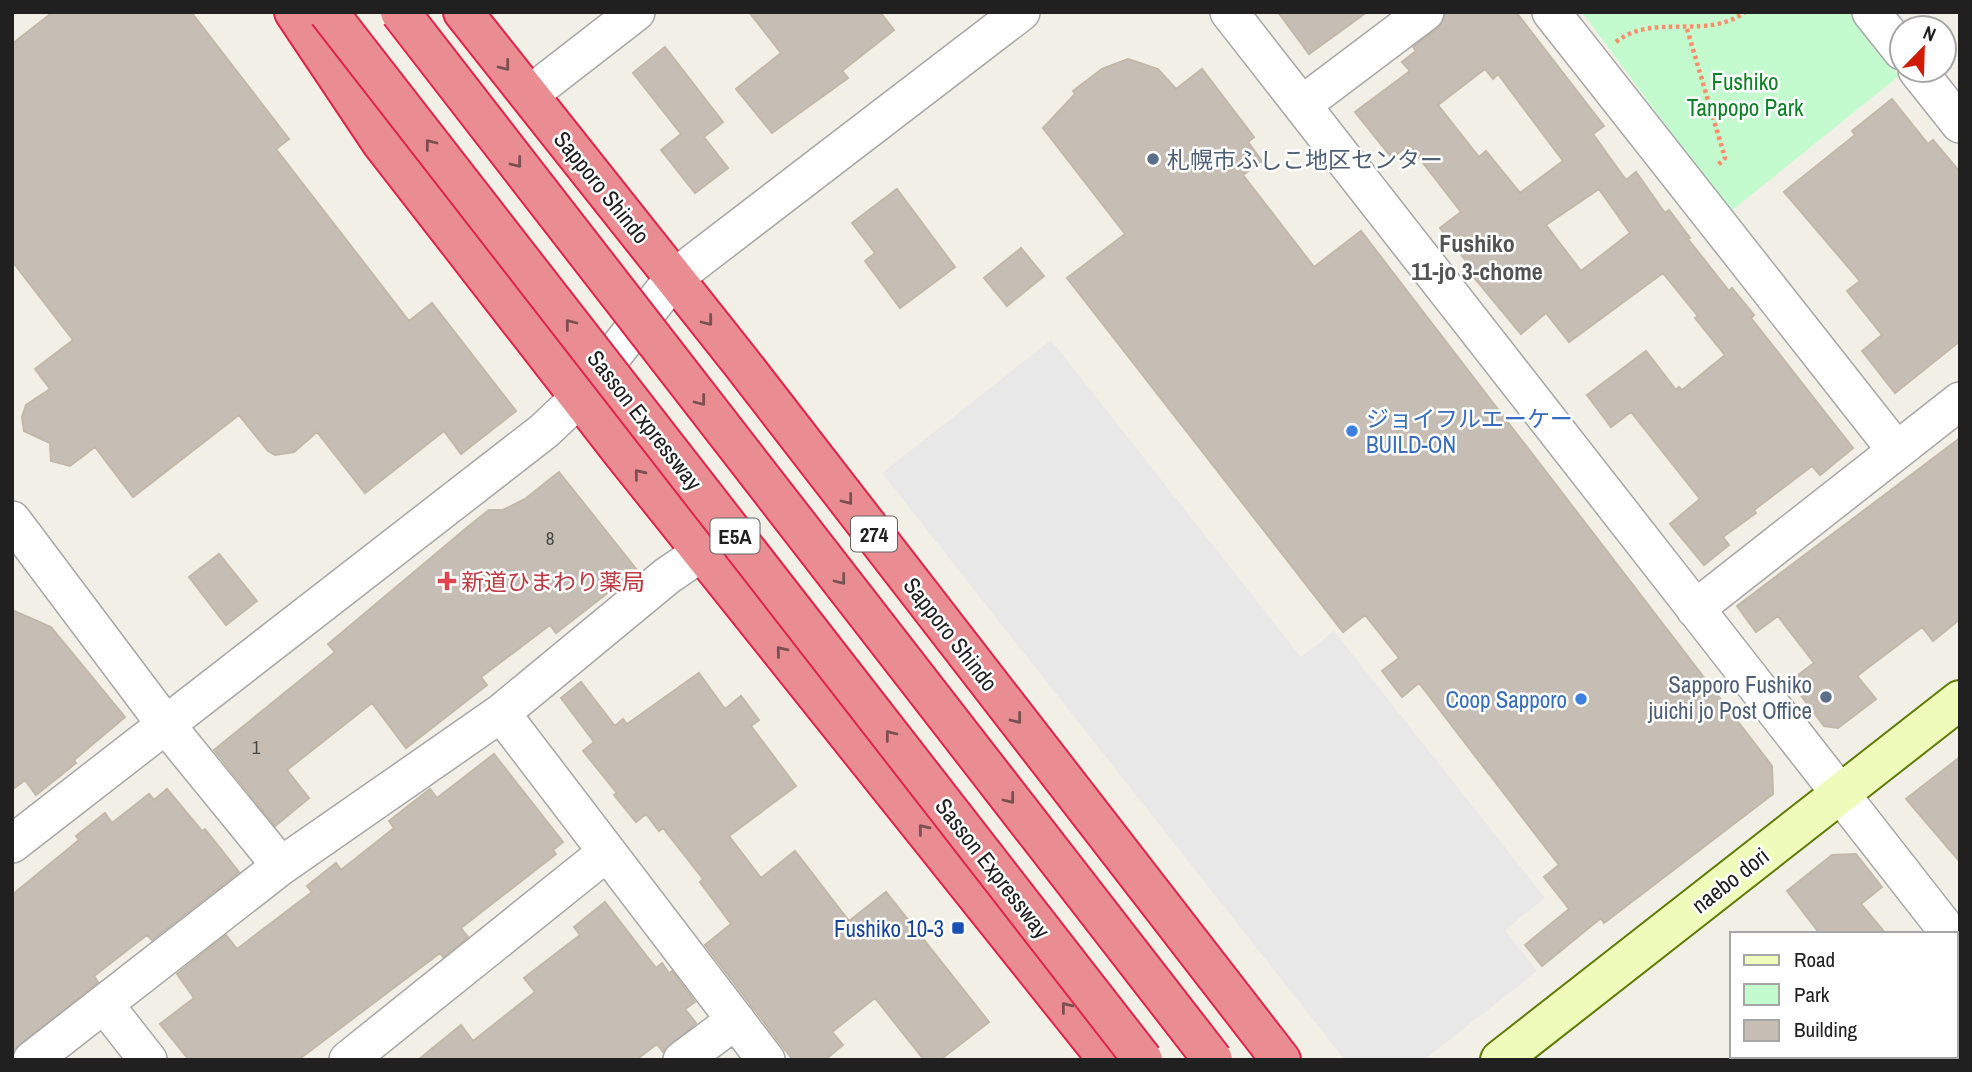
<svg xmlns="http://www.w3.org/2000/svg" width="1972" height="1072" viewBox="0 0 1972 1072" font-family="'Archivo Narrow','Noto Sans JP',sans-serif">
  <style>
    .park { fill: #c3fbcf }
    .parking { fill: #e8e8e8 }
    .building { fill: #c6beb5; stroke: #c3b8a8; stroke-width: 2; fill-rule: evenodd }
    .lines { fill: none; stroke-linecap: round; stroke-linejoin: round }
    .street-casing { stroke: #a7a7a7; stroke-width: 40 }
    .secondary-casing { stroke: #5e7b03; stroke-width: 42 }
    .highway-casing { stroke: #df234a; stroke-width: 42 }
    .path { stroke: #fc8e6c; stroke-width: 4.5; stroke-dasharray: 3.5 3.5; stroke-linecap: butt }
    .street { stroke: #fff; stroke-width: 37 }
    .secondary { stroke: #effbba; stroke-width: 38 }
    .highway { stroke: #e98d92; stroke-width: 38 }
    .highway-bridge-casing { stroke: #df234a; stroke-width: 42; stroke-linecap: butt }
    .highway-bridge { stroke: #e98d92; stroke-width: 38 }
    .oneway { stroke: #7a5153 }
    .service-dot { fill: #5c6f8a; stroke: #fff; stroke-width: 2.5 }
    .shop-dot { fill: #3f7fe0; stroke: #fff; stroke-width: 2.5 }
    .health-dot { fill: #e0444e; stroke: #fff; stroke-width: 2.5 }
    .transit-dot { fill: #1a4fb4; stroke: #fff; stroke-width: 2.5 }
    .labels { text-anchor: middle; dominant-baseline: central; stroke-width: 5; stroke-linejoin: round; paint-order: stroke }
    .number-label { font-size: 19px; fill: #4a4845 }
    .shield { fill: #fff; stroke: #636363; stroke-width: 2 }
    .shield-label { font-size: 21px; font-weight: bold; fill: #202020 }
    .park-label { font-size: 23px; fill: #0a8324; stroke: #fff }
    .service-label { font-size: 23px; fill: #4e5e75; stroke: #fff; text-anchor: start }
    .street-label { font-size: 23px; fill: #202020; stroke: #fff }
    .shop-label { font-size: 23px; fill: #366cbe; stroke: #fff; text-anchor: start }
    .health-label { font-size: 23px; fill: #be3a42; stroke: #fff; text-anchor: start }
    .transit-label { font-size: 23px; fill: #164399; stroke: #fff; text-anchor: end }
    .neighbourhood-label { font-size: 24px; font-weight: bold; fill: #535353; stroke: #fff }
  </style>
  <rect width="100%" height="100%" fill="#f1efe6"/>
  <path class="park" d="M 1582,12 L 1849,12 L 1899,76 L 1730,212 Z"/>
  <path class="parking" d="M 1051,340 L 1301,657 L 1334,631 L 1545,898 L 1505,930 L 1537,971 L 1424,1060 L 1345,1060 L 882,473 Z"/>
  <path class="building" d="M 53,12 L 191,12 L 289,139 L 276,149 L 409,321 L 432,303 L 516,411 L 461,454 L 444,431 L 365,493 L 317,432 L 294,452 L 275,455 L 268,451 L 239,415 L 133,497 L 95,447 L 70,466 L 51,461 L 50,443 L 24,431 L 22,417 L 26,405 L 50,389 L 35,369 L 73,340 L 12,261 L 12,44 Z
    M 749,12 L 880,12 L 894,30 L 842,71 L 848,78 L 772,133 L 736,89 L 781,53 Z
    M 1278,12 L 1367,12 L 1309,54 Z
    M 1446,12 L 1516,12 L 1604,126 L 1593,134 L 1626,180 L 1636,172 L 1665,213 L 1669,210 L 1690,238 L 1688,239 L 1729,291 L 1732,288 L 1754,315 L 1751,318 L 1853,448 L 1820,475 L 1812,466 L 1754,510 L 1756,513 L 1723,537 L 1729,545 L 1704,565 L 1670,524 L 1700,499 L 1631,412 L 1611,427 L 1587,395 L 1646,351 L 1676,390 L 1679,387 L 1682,390 L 1725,355 L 1695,318 L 1698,316 L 1663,273 L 1569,342 L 1546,313 L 1521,334 L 1467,269 L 1470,266 L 1440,228 L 1461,212 L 1409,145 L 1392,158 L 1355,112 L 1410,71 L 1402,62 L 1416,51 L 1413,47 L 1438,28 ZM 1485,69 L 1493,79 L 1498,74 L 1563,161 L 1520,193 L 1486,151 L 1479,157 L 1438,105 ZM 1599,189 L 1630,233 L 1581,271 L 1546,225 Z
    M 665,47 L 723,122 L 704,137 L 728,168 L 695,193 L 661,150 L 681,134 L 633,73 Z
    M 1128,59 L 1158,69 L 1176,89 L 1202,69 L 1254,137 L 1248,142 L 1262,161 L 1243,175 L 1314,267 L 1361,231 L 1772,766 L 1773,794 L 1604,923 L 1601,918 L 1542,966 L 1525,945 L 1569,909 L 1544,877 L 1559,865 L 1419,683 L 1402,697 L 1382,671 L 1399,658 L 1365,615 L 1343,632 L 1067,278 L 1125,234 L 1043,128 L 1075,94 L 1073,91 L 1102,69 Z
    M 1892,99 L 1928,144 L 1933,140 L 1960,172 L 1960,341 L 1895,393 L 1862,351 L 1882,335 L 1847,291 L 1860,281 L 1784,192 L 1855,135 L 1852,131 Z
    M 897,189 L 955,267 L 900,308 L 865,261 L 875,253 L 852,223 Z
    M 1021,248 L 1044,276 L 1007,306 L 984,278 Z
    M 1960,438 L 1960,619 L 1933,641 L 1922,627 L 1857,676 L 1876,699 L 1838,728 L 1824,726 L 1790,681 L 1814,663 L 1778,616 L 1756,632 L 1737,606 Z
    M 559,472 L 637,570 L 556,633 L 550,625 L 481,677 L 487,685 L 406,748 L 372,703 L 287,770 L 309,798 L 275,826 L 214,750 L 335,652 L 328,644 L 470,525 L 489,510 L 503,510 L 525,499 Z
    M 219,554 L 257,601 L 226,625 L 189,577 Z
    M 12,610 L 51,627 L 125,717 L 74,760 L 76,763 L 36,795 L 25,780 L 12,790 Z
    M 699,673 L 725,709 L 741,696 L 759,720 L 751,726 L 796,786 L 729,836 L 761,878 L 795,851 L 849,921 L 886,892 L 989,1022 L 940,1060 L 924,1060 L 875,998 L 832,1032 L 843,1045 L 825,1060 L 793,1060 L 705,945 L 731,924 L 700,882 L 703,879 L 663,828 L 659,831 L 646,814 L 636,822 L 614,795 L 617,793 L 583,751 L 594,742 L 561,698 L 581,682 L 615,726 L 623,719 L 627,724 Z
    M 494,754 L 563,842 L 553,850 L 556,854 L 461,928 L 468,937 L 443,957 L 440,953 L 298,1060 L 189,1060 L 160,1024 L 194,998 L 177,974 L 226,935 L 237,949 L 312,892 L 307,886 L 336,863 L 341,870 L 394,828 L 389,821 L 430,789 L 437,798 Z
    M 1960,757 L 1960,862 L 1906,799 Z
    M 167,789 L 202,831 L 205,829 L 239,872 L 152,940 L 147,935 L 94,976 L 98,982 L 12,1051 L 12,895 L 79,840 L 76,836 L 105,813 L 112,823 L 149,794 L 154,800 Z
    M 1856,854 L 1882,887 L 1861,904 L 1886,934 L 1820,934 L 1787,891 L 1832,855 Z
    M 605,902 L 656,968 L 662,963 L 669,973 L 672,971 L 695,1002 L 685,1009 L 696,1023 L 663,1052 L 657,1044 L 636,1060 L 418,1060 L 461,1025 L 473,1041 L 535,992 L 524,978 L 580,935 L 574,927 Z"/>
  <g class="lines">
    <defs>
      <path id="street" d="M 1229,12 L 1950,934
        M 1551,12 L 1896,450
        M 1871,12 L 1902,51
        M 1917,70 L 1960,124
        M 529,95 L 636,12
        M 1303,104 L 1425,12
        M 12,520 L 166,725 L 281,866
        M 1695,609 L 1960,401
        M 501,713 L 766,1060
        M 12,844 L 544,431 L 580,397 L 674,278 L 1021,12
        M 104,1004 L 148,1060
        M 32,1060 L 281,866 L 501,713 L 667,576 L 702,552
        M 348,1060 L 607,852
        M 682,1060 L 736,1020"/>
      <path id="secondary" d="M 1500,1060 L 1960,700"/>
      <path id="highway" d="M 294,12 L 381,142 L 622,452 L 1108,1060
        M 463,12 L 740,361 L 1281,1060"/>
    </defs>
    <use href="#street" class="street-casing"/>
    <use href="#secondary" class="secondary-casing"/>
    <use href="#highway" class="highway-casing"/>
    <path class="path" d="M 1687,29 L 1725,158 L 1717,166
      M 1616,42 C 1654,12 1706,41 1745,12"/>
    <use href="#street" class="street"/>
    <use href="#secondary" class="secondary"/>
    <use href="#highway" class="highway"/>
    <defs>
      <path id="highway-bridge" d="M 328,12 L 1143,1060
        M 400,12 L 1213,1060"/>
    </defs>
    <use href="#highway-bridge" class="highway-bridge-casing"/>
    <use href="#highway-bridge" class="highway-bridge"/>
  </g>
  <defs><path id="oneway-chevron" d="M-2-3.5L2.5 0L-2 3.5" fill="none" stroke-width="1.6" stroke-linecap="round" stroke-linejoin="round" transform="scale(1.75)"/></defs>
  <g class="oneway">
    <use href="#oneway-chevron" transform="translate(505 66) rotate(52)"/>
    <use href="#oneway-chevron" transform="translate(430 144) rotate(-128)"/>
    <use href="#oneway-chevron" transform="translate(517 163) rotate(52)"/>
    <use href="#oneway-chevron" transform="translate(708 321) rotate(52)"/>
    <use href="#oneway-chevron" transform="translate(570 324) rotate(-128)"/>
    <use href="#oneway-chevron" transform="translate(701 401) rotate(52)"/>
    <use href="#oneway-chevron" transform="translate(639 474) rotate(-129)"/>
    <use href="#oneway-chevron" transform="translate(848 500) rotate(52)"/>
    <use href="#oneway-chevron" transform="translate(841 580) rotate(52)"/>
    <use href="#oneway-chevron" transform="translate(781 651) rotate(-129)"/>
    <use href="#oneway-chevron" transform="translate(1017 719) rotate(52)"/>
    <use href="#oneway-chevron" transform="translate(890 735) rotate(-128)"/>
    <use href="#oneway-chevron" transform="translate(1010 799) rotate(52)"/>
    <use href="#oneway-chevron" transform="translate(923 829) rotate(-129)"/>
    <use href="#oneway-chevron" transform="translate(1066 1007) rotate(-129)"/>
  </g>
  <g class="service-dot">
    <circle cx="1153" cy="159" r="7"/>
    <circle cx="1826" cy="697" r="7"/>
  </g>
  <g class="shop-dot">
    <circle cx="1352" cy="431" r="7"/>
    <circle cx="1581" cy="699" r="7"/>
  </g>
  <path class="health-dot" d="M443.5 570.5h7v7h7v7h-7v7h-7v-7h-7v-7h7z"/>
  <rect class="transit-dot" x="951" y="921" width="14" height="14" rx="3.5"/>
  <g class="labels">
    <g class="number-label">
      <text x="550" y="538">8</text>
      <text x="256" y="747">1</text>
    </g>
    <g class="shield">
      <rect x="851" y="516.5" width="46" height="35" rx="5"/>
      <rect x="710.5" y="518.5" width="49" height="35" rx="5"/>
    </g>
    <g class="shield-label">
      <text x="874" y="534">274</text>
      <text x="735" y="536">E5A</text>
    </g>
    <g class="park-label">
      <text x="1745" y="81">Fushiko<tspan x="1745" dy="26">Tanpopo Park</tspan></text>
    </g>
    <g class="service-label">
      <text x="1167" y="159">札幌市ふしこ地区センター</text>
      <text x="1812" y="684" text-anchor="end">Sapporo Fushiko<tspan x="1812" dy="26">juichi jo Post Office</tspan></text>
    </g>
    <g class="street-label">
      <text transform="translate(602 187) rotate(51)">Sapporo Shindo</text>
      <text transform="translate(645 420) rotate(52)">Sasson Expressway</text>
      <text transform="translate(951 634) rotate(52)">Sapporo Shindo</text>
      <text transform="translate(993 868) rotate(52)">Sasson Expressway</text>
      <text transform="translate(1730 880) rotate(-38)">naebo dori</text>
    </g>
    <g class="shop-label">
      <text x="1366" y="418">ジョイフルエーケー<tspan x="1366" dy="26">BUILD-ON</tspan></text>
      <text x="1567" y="699" text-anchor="end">Coop Sapporo</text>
    </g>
    <g class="health-label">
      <text x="461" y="581">新道ひまわり薬局</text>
    </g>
    <g class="transit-label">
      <text x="944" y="928">Fushiko 10-3</text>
    </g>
    <g class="neighbourhood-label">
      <text x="1477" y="243">Fushiko<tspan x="1477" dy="28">11-jo 3-chome</tspan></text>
    </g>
  </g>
  <rect width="1972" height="1072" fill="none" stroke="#202020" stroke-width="28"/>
  <rect x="1730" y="932" width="228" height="126" fill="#ffffff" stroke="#a6a6a6" stroke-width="2"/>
  <rect x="1744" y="955" width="35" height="10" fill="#effbba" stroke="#a6a6a6" stroke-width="2"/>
  <text x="1794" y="967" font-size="21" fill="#202020">Road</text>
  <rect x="1744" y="984" width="35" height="21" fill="#c3fbcf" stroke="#a6a6a6" stroke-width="2"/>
  <text x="1794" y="1002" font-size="21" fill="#202020">Park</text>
  <rect x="1744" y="1020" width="35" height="21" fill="#c6beb5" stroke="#a6a6a6" stroke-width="2"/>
  <text x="1794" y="1037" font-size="21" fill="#202020">Building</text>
  <g transform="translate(1923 49) rotate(23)"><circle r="33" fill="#ffffff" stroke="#a6a6a6" stroke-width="2"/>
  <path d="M0-5L12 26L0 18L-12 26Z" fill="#d01c00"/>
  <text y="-10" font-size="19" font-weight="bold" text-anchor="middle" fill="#202020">N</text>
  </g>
</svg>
